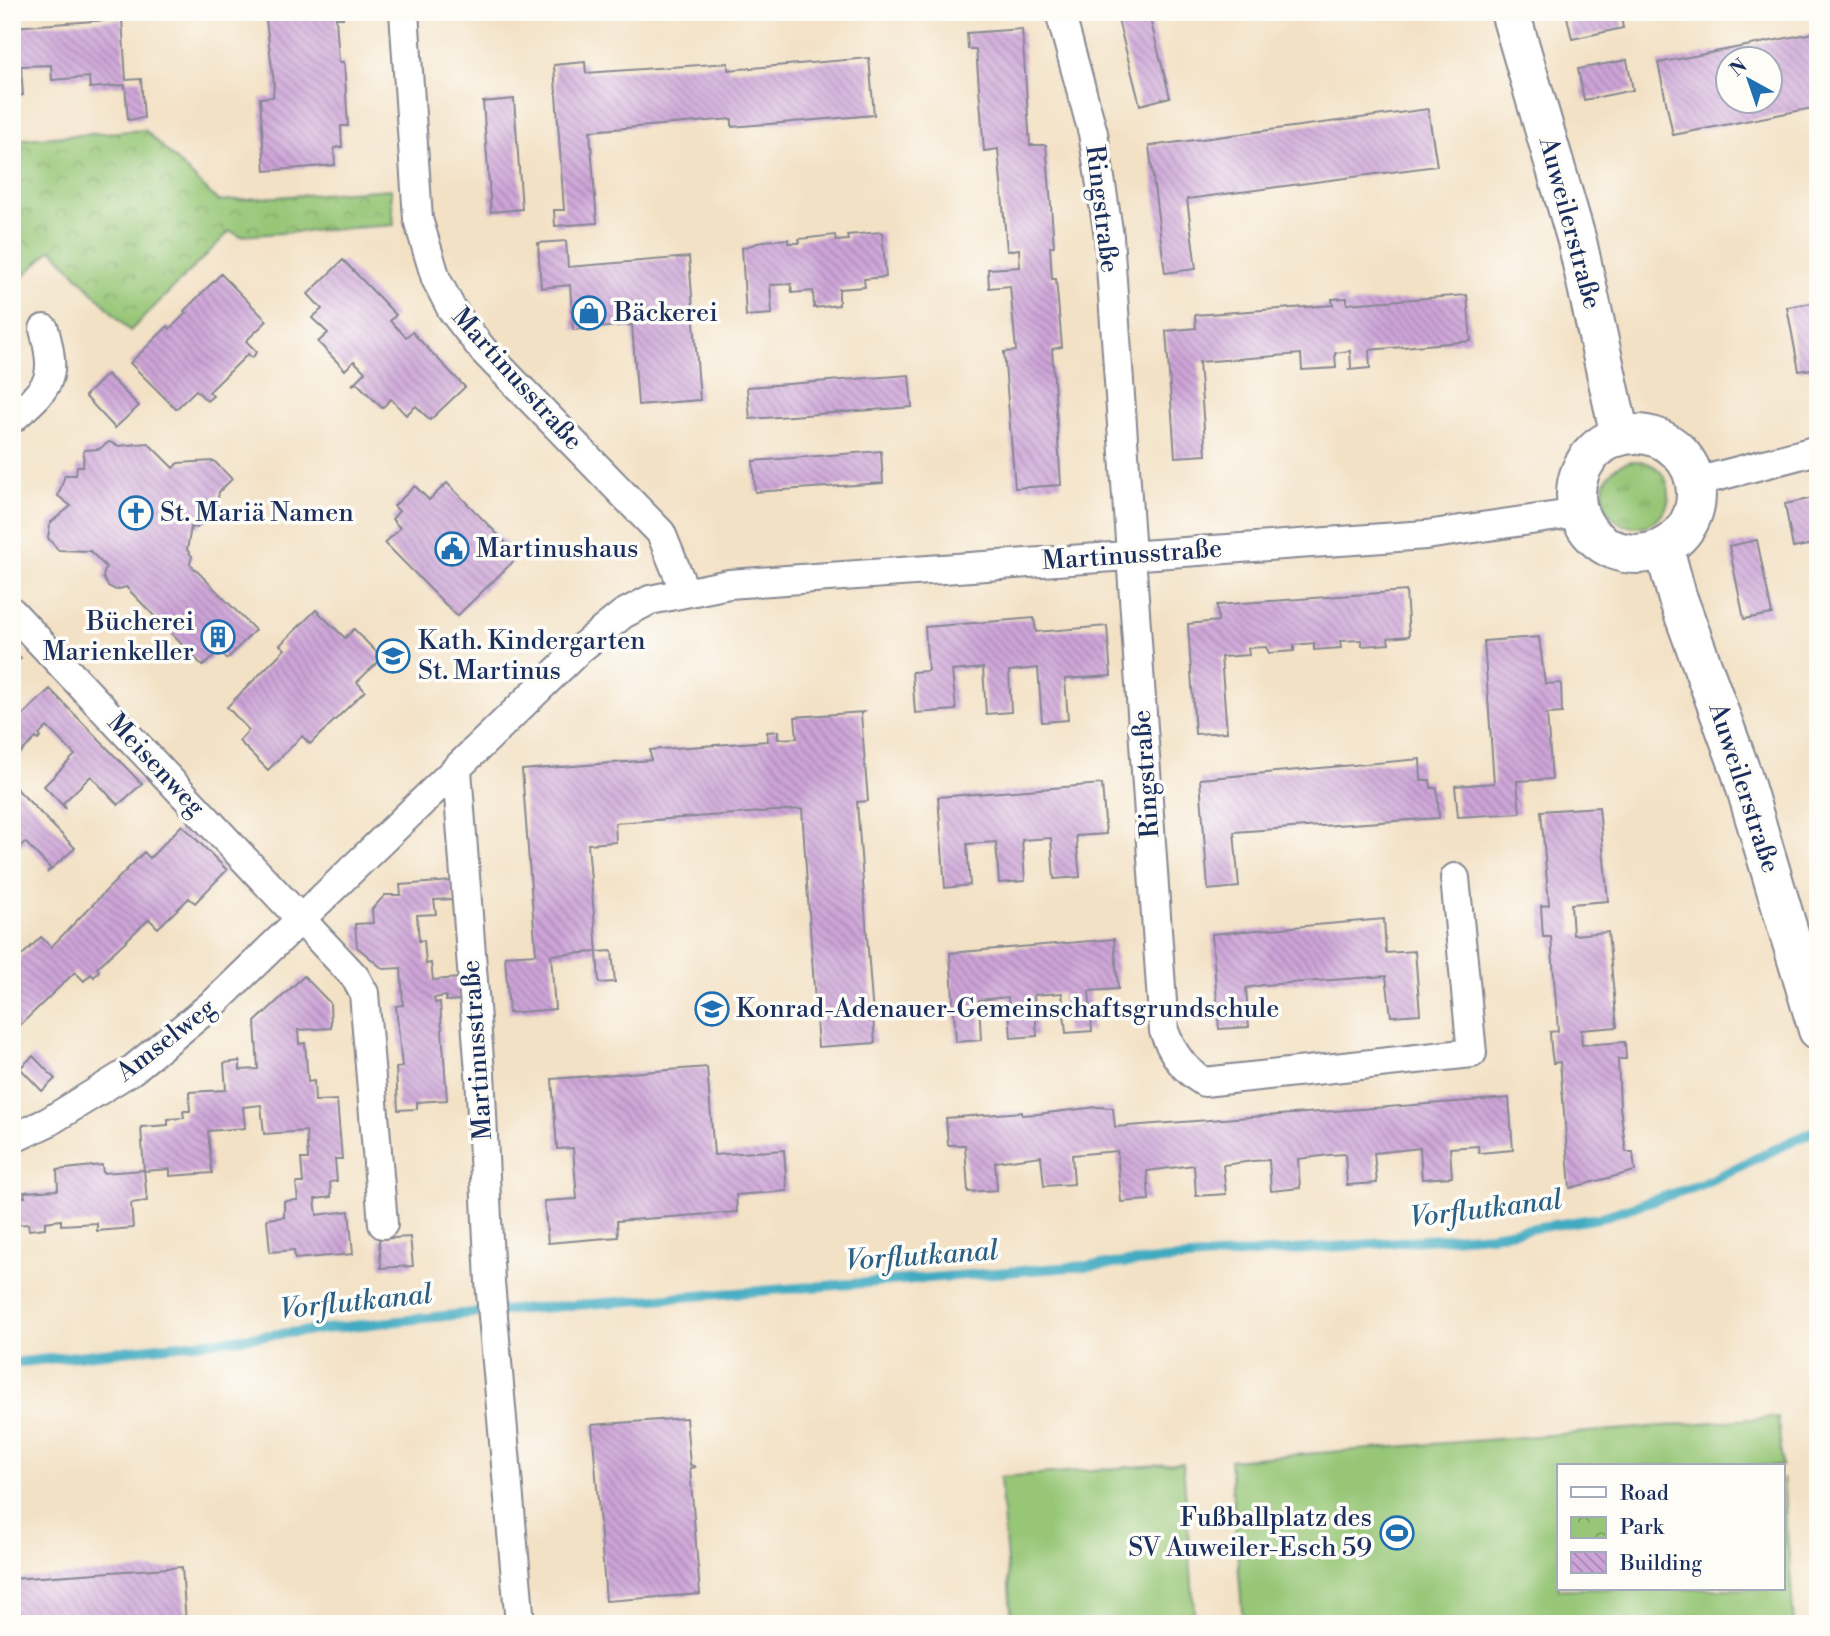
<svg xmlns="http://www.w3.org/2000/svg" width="1830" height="1636" viewBox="0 0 1830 1636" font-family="'Libre Bodoni',serif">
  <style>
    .grass { fill: url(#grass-tufts); stroke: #587a6a; stroke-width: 2 }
    .park { fill: url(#park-crowns); stroke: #587a6a; stroke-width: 2 }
    .pitch { fill: #96c676; stroke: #587a6a; stroke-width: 2 }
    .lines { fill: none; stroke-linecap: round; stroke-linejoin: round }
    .stream { stroke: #41aac1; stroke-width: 10 }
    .building { fill: url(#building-back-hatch); fill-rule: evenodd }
    .street-casing { stroke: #878892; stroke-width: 32 }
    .secondary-casing { stroke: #878892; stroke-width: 42 }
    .street { stroke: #fff; stroke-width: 28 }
    .secondary { stroke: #fff; stroke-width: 38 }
    .labels { text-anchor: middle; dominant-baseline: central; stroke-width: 7; stroke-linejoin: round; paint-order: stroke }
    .street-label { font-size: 26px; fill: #1b2f5e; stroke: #fdfcf7 }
    .poi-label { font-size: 26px; fill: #1b2f5e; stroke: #fdfcf7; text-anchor: start }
    .water-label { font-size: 28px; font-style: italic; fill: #2a6086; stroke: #fdfcf7 }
  </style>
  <defs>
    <pattern id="grass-tufts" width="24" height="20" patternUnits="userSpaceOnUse" patternTransform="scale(1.75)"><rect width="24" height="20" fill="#96c676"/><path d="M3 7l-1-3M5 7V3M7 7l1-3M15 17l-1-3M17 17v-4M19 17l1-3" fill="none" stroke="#7aa164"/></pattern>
    <pattern id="park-crowns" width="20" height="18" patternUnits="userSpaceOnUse" patternTransform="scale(1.75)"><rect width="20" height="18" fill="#96c676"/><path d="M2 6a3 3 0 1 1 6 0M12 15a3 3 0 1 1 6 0" fill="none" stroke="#7aa164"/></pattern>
    <pattern id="building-back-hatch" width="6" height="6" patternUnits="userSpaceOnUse" patternTransform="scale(1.75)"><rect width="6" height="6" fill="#cda4d7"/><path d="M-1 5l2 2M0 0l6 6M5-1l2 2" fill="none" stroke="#a686b2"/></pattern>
  </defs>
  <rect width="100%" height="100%" fill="#fdfcf7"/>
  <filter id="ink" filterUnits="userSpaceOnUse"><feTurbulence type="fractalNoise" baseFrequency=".0143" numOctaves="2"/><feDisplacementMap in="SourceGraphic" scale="14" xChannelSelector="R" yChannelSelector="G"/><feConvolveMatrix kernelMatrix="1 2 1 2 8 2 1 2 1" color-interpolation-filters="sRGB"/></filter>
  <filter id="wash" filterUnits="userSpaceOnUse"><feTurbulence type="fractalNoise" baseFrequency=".00686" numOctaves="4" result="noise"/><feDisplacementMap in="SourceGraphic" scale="28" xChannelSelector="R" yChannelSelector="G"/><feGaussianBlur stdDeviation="1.57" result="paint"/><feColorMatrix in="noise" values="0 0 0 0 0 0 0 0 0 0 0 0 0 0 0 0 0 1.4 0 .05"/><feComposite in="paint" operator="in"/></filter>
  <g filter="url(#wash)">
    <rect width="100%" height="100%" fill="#f3e1c5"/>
    <path class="grass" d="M1603 494a33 33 0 1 1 66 0a33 33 0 1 1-66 0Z"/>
    <path class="park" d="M 145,130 L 218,201 L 391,189 L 394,225 L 240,236 L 230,231 L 130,331 L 52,249 L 12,287 L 12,140 Z"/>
    <path class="pitch" d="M 1778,1417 L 1782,1466 L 1559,1466 L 1559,1589 L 1783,1589 L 1783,1478 L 1794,1624 L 1243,1624 L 1230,1460 Z
      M 1183,1463 L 1195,1624 L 1012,1624 L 1000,1477 Z"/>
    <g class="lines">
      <path class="stream" d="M 12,1363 L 472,1313 L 1490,1235 L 1599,1218 L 1700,1185 L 1818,1129"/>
    </g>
    <g id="blocks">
      <path class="building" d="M 265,12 L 343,12 L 343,18 L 336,18 L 339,62 L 344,62 L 348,126 L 341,126 L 342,147 L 334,148 L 335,165 L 265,171 L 260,98 L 273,97 L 274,84 Z
        M 964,12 L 996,12 L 996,15 L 964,18 Z
        M 1116,12 L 1173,12 L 1150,19 L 1170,97 L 1140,105 Z
        M 1566,12 L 1620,12 L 1623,28 L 1572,39 Z
        M 122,19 L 126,80 L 141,79 L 144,118 L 128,120 L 125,85 L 90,88 L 89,77 L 52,80 L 51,65 L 21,66 L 23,95 L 12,96 L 12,27 Z
        M 1022,29 L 1030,145 L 1046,145 L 1049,179 L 1054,246 L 1050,247 L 1052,279 L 1056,279 L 1062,347 L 1052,349 L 1061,485 L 1015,488 L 1004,352 L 1016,351 L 1010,286 L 989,288 L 988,269 L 1020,267 L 1019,249 L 1007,251 L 998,149 L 984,151 L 976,49 L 968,49 L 967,33 Z
        M 1818,32 L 1818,107 L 1673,135 L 1658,63 ZM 1728,60 L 1770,60 L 1770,102 L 1728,102 Z
        M 869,58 L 874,115 L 732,127 L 732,119 L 590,131 L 597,223 L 555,226 L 554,210 L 564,210 L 554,65 L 585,62 L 586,73 L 728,63 L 728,70 Z
        M 1627,60 L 1633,90 L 1584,100 L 1578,69 Z
        M 514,99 L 522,209 L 491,212 L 483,102 Z
        M 1428,109 L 1437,166 L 1187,199 L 1196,269 L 1165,273 L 1149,146 Z
        M 882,232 L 886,277 L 864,279 L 865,287 L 839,289 L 839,305 L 814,308 L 813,291 L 792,293 L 791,284 L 770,285 L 772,314 L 746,316 L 742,248 L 764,241 L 788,239 L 788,243 L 800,243 L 799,239 L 835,235 L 836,241 L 848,240 L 847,235 Z
        M 566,241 L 568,267 L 689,257 L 700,400 L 638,405 L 632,325 L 573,330 L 570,285 L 541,288 L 538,243 Z
        M 343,260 L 396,315 L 390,321 L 406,337 L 412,332 L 465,387 L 430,420 L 416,406 L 406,415 L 391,399 L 382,408 L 357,383 L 352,385 L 365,372 L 354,361 L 345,370 L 318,342 L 328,333 L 312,318 L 322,309 L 308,294 Z
        M 221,274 L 267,321 L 246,341 L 257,352 L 252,358 L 248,354 L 209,392 L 213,396 L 207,401 L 196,390 L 176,409 L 130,363 L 168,326 L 170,329 L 186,313 L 184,311 Z
        M 1467,295 L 1471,341 L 1369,350 L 1370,368 L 1348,370 L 1351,368 L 1350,351 L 1335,353 L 1336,368 L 1302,370 L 1301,354 L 1199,362 L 1206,455 L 1175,457 L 1166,331 L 1196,328 L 1195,315 L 1333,305 L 1332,299 L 1347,298 L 1347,304 Z
        M 1818,302 L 1817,368 L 1799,371 L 1787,307 Z
        M 107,374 L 139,406 L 115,428 L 85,396 Z
        M 909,375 L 912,407 L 750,419 L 747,387 Z
        M 109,442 L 119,446 L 148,443 L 173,468 L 178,463 L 214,461 L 232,479 L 219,492 L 216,510 L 197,528 L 191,527 L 187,550 L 192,556 L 190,564 L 255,630 L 227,659 L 219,651 L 203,666 L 126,587 L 116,590 L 108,586 L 103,577 L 106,567 L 90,551 L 58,550 L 48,538 L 50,523 L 71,506 L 58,496 L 65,475 L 76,475 L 77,466 L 83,466 L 84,450 L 99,449 Z
        M 881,451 L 883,483 L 755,492 L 753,461 Z
        M 447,483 L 519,556 L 457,616 L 385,543 L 400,528 L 392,519 L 399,511 L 394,506 L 415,486 L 429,500 Z
        M 1813,498 L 1818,513 L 1818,543 L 1793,548 L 1785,504 Z
        M 1757,540 L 1772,614 L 1744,619 L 1729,546 Z
        M 1406,591 L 1409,636 L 1388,638 L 1389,644 L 1362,646 L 1362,640 L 1340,641 L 1341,648 L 1314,650 L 1314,643 L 1294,645 L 1294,651 L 1269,653 L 1266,647 L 1248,648 L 1249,655 L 1221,657 L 1227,732 L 1195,734 L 1188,624 L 1218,621 L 1217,605 Z
        M 316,610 L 345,638 L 354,629 L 382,658 L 357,682 L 365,691 L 310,744 L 302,736 L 268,770 L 239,741 L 249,730 L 227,707 L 285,649 L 280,645 Z
        M 1034,618 L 1036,632 L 1107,626 L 1111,676 L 1065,679 L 1068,720 L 1042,722 L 1038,668 L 1009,671 L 1011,712 L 986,714 L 983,668 L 952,671 L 956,710 L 915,713 L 912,672 L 928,671 L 925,627 Z
        M 1539,637 L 1545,684 L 1561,683 L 1562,713 L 1547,714 L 1552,779 L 1517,781 L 1520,813 L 1458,817 L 1455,786 L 1494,783 L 1484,641 Z
        M 12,649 L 21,658 L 12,667 Z
        M 50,689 L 142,784 L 118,805 L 91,776 L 63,803 L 66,809 L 44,786 L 75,755 L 47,727 L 39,735 L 41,737 L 38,740 L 36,738 L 12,761 L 12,725 Z
        M 864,712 L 861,714 L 868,801 L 857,802 L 875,1043 L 818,1047 L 802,809 L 615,823 L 616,842 L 588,844 L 597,952 L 551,955 L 555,1009 L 509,1013 L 505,956 L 536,954 L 522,770 L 651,760 L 650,750 L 768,741 L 767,732 L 778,731 L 778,739 L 797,738 L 795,717 Z
        M 1420,759 L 1421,780 L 1430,780 L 1431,788 L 1437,788 L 1439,818 L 1234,832 L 1239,887 L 1208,890 L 1200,779 Z
        M 12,784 L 75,848 L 47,873 L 50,868 L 25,842 L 12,853 Z
        M 1102,784 L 1106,834 L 1076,836 L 1080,877 L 1054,879 L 1051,838 L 1022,840 L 1025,881 L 999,883 L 996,842 L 967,844 L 970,885 L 945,888 L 938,797 Z
        M 1599,807 L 1608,901 L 1571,904 L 1573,935 L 1608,932 L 1617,1027 L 1581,1030 L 1582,1045 L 1625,1042 L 1626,1059 L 1618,1059 L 1620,1107 L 1626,1152 L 1633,1152 L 1635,1171 L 1570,1188 L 1560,1062 L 1553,1063 L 1551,1048 L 1550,1032 L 1558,1031 L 1551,937 L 1543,937 L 1541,906 L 1549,905 L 1541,811 Z
        M 182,825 L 227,870 L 195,903 L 189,898 L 158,928 L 149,919 L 97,968 L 99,971 L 94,977 L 91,974 L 84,981 L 75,972 L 12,1033 L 12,965 L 41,937 L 51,947 L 144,852 L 150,858 Z
        M 452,881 L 453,899 L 434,900 L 436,914 L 417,915 L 419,941 L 424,940 L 426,964 L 431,963 L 433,980 L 459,978 L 461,1000 L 446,1001 L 446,996 L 434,998 L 435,1003 L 440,1002 L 447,1100 L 417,1102 L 417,1109 L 398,1110 L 396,1068 L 402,1067 L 396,1006 L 403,1005 L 401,968 L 383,969 L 357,947 L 355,924 L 373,923 L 372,909 L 385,895 L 401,895 L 400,885 Z
        M 1384,919 L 1386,953 L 1415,951 L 1420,1014 L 1391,1016 L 1386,976 L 1263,985 L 1246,988 L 1249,1027 L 1219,1029 L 1212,934 Z
        M 1114,939 L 1118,989 L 1089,991 L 1092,1031 L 1066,1033 L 1062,993 L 1034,995 L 1037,1036 L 1011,1038 L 1008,997 L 979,1000 L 981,1040 L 956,1042 L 950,953 Z
        M 612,951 L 615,982 L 599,983 L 597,952 Z
        M 304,976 L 330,1003 L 331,1028 L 298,1030 L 299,1044 L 305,1043 L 308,1082 L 314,1081 L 315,1101 L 337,1100 L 342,1159 L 335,1159 L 337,1181 L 330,1182 L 331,1197 L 315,1199 L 317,1215 L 349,1211 L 353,1254 L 295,1259 L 294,1250 L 270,1252 L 267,1219 L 284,1217 L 284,1201 L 298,1200 L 296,1183 L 303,1183 L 301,1159 L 308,1159 L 306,1131 L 264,1134 L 261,1105 L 243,1107 L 245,1128 L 208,1131 L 212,1173 L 170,1176 L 170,1169 L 144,1171 L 141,1127 L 168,1125 L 168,1119 L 184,1118 L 183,1111 L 190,1111 L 189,1092 L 226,1090 L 224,1063 L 240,1061 L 240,1070 L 258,1069 L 255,1022 Z
        M 33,1056 L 55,1079 L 42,1091 L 20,1068 Z
        M 707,1067 L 714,1155 L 784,1150 L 787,1191 L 736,1195 L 737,1212 L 617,1221 L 618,1237 L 548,1243 L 544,1201 L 577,1199 L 573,1148 L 557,1149 L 552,1079 Z
        M 1509,1098 L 1513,1150 L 1479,1153 L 1478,1146 L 1450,1148 L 1452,1177 L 1422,1179 L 1420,1148 L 1374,1153 L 1377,1183 L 1347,1185 L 1345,1154 L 1329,1155 L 1298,1159 L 1300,1188 L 1271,1191 L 1269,1160 L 1253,1161 L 1223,1165 L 1226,1194 L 1196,1196 L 1194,1165 L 1147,1171 L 1149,1200 L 1121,1202 L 1117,1151 L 1072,1155 L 1074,1184 L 1044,1186 L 1041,1156 L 995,1162 L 997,1190 L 968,1192 L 965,1145 L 948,1145 L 946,1118 L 1022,1112 L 1022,1115 L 1038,1114 L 1097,1107 L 1113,1108 L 1115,1127 Z
        M 102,1165 L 103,1173 L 144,1170 L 147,1201 L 131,1203 L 133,1228 L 97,1231 L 97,1223 L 61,1225 L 61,1220 L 45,1222 L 45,1228 L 29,1230 L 28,1224 L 12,1225 L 12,1197 L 25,1197 L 24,1192 L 58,1190 L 57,1170 Z
        M 410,1237 L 413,1266 L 381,1268 L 379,1239 Z
        M 686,1418 L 690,1465 L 696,1467 L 690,1468 L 700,1594 L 606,1601 L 592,1425 Z
        M 182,1567 L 186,1624 L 12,1624 L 12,1579 Z"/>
    </g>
  </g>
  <g filter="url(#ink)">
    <use href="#blocks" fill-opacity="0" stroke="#878892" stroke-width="2"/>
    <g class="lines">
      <defs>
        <path id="street" d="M 404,12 L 418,219 L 436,279 L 452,310 L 483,350 L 661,533 L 685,592
          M 1060,12 L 1093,133 L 1109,237 L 1164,1031 C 1173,1054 1183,1069 1204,1082 L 1472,1053 L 1455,878
          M 12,419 C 49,386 58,381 44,329
          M 1696,482 L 1818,450
          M 12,612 L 355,977 L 364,993 L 383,1224
          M 457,770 L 480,1073 L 490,1282 L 520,1624
          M 12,1139 L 48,1122 L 132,1070 L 215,1002 L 581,648 L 623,614 L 650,600 L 729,584 L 1426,535 L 1579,513"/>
        <path id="secondary" d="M 1510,12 L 1577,241 L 1620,436
          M1576 494a60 60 0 1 1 120 0a60 60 0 1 1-120 0Z
          M 1664,548 L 1677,596 L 1741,772 L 1818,1030"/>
      </defs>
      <use href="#street" class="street-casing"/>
      <use href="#secondary" class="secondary-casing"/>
      <use href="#street" class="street"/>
      <use href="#secondary" class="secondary"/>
    </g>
  </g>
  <defs>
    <symbol id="shop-ring" viewBox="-11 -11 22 22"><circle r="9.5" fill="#fdfcf7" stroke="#1f6fb2" stroke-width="1.5"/><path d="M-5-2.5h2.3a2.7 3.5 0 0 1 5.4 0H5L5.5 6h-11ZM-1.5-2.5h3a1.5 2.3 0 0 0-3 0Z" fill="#1f6fb2"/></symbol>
    <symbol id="church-ring" viewBox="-11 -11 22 22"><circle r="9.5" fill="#fdfcf7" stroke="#1f6fb2" stroke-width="1.5"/><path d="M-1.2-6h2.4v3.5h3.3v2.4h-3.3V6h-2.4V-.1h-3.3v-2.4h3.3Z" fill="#1f6fb2"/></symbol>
    <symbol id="civic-ring" viewBox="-11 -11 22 22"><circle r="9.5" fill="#fdfcf7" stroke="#1f6fb2" stroke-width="1.5"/><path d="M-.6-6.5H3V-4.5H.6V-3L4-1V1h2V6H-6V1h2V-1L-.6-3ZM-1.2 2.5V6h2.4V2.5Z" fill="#1f6fb2"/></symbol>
    <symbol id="building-ring" viewBox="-11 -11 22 22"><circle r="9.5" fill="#fdfcf7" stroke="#1f6fb2" stroke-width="1.5"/><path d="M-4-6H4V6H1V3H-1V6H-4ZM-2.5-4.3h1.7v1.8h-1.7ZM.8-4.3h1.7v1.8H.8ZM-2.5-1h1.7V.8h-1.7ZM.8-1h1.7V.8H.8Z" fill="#1f6fb2"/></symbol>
    <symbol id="school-ring" viewBox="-11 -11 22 22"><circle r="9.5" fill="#fdfcf7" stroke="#1f6fb2" stroke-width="1.5"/><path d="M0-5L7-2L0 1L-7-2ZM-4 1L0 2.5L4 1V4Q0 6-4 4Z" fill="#1f6fb2"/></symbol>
    <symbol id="stadium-ring" viewBox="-11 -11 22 22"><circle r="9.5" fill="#fdfcf7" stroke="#1f6fb2" stroke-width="1.5"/><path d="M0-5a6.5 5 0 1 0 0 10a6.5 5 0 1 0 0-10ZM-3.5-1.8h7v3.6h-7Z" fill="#1f6fb2"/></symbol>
  </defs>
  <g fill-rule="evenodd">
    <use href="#shop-ring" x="570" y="294" width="38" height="38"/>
    <use href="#church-ring" x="117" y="494" width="38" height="38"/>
    <use href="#civic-ring" x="433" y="530" width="38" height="38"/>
    <use href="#building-ring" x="199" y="618" width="38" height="38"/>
    <use href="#school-ring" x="374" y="637" width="38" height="38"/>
    <use href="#school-ring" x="693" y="990" width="38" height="38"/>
    <use href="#stadium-ring" x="1378" y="1514" width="38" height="38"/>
  </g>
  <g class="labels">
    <g class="street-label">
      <text transform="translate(1102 209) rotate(83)">Ringstraße</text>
      <text transform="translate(1570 223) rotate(75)">Auweilerstraße</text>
      <text transform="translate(517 379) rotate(48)">Martinusstraße</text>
      <text transform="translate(1132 555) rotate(-4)">Martinusstraße</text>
      <text transform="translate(156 765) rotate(47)">Meisenweg</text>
      <text transform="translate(1146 774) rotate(-94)">Ringstraße</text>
      <text transform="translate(1744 788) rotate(72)">Auweilerstraße</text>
      <text transform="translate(166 1040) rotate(-38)">Amselweg</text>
      <text transform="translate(477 1050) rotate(-94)">Martinusstraße</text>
    </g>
    <g class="poi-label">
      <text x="614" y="313">Bäckerei</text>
      <text x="160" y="513">St. Mariä Namen</text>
      <text x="476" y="549">Martinushaus</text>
      <text x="194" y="622" text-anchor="end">Bücherei<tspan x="194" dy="30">Marienkeller</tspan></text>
      <text x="418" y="641">Kath. Kindergarten<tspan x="418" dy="30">St. Martinus</tspan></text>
      <text x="736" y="1009">Konrad-Adenauer-Gemeinschaftsgrundschule</text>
      <text x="1372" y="1518" text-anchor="end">Fußballplatz des<tspan x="1372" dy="30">SV Auweiler-Esch 59</tspan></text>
    </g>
    <g class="water-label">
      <text transform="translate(1486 1209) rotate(-7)">Vorflutkanal</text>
      <text transform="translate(922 1256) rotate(-4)">Vorflutkanal</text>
      <text transform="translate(356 1302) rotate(-6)">Vorflutkanal</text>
    </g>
  </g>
  <rect width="1830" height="1636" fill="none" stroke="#fdfcf7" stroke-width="42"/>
  <rect x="1557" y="1464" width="228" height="126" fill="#fdfcf7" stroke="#a3aaba" stroke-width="2"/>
  <rect x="1571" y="1487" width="35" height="10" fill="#ffffff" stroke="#a3aaba" stroke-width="2"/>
  <text x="1620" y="1500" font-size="21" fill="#1b2f5e">Road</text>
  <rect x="1571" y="1517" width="35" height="21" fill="url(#park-crowns)" stroke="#a3aaba" stroke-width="2"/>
  <text x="1620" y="1534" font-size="21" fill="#1b2f5e">Park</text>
  <rect x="1571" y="1552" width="35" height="21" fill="url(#building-back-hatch)" stroke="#a3aaba" stroke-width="2"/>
  <text x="1620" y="1570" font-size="21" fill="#1b2f5e">Building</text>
  <g transform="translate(1749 80) rotate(320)"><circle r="33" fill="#fdfcf7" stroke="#a3aaba" stroke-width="2"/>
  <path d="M0-5L12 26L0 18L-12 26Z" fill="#1f6fb2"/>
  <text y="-10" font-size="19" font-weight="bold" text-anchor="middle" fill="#1b2f5e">N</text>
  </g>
</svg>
